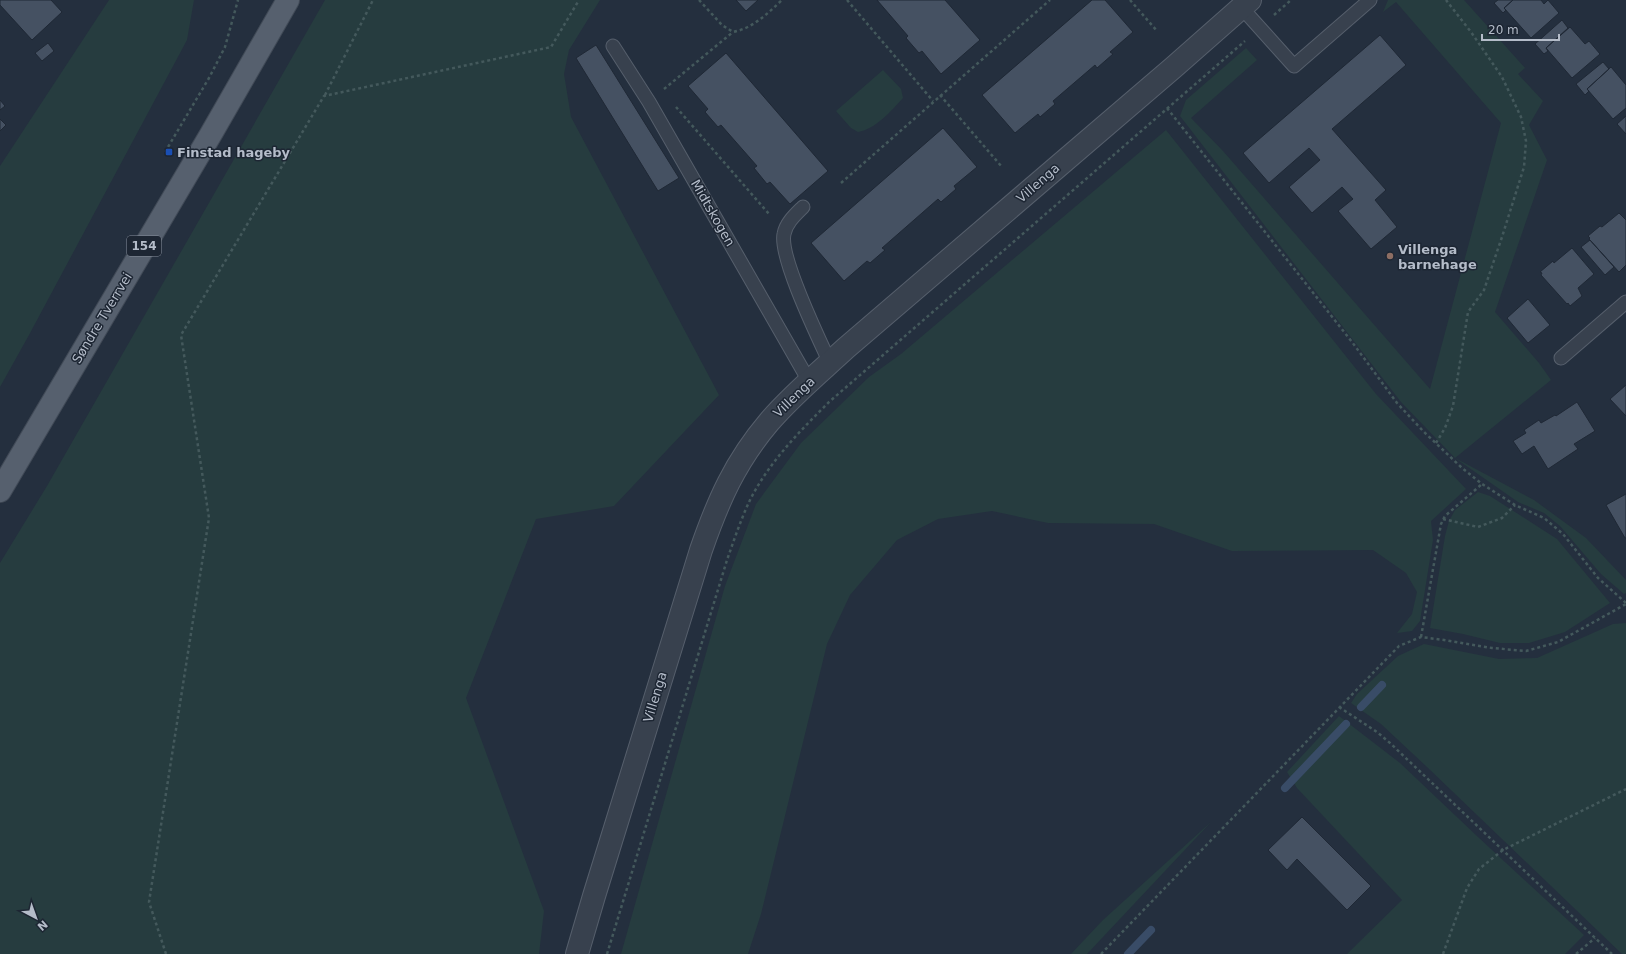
<svg xmlns="http://www.w3.org/2000/svg" width="1626" height="954" viewBox="0 0 1626 954" font-family="'DejaVu Sans',sans-serif">
  <style>
    .green { fill: #263c3f }
    .lines { fill: none; stroke-linecap: round; stroke-linejoin: round }
    .stream { stroke: #394c67; stroke-width: 8 }
    .building { fill: #455162; stroke: #1f2835 }
    .service-casing { stroke: #565f6c; stroke-width: 15 }
    .minor-casing { stroke: #565f6c; stroke-width: 24 }
    .primary-casing { stroke: #414a57; stroke-width: 24 }
    .path { stroke: #44595c; stroke-width: 2.5; stroke-dasharray: 3 3; stroke-linecap: butt }
    .service { stroke: #38414e; stroke-width: 13 }
    .minor { stroke: #38414e; stroke-width: 22 }
    .primary { stroke: #56606e; stroke-width: 22 }
    .transit-dot { fill: #1a4fb4; stroke: #1d2633; stroke-width: 1.5 }
    .education-dot { fill: #8d6e63; stroke: #1d2633; stroke-width: 1.5 }
    .labels { text-anchor: middle; dominant-baseline: central; stroke-width: 3; stroke-linejoin: round; paint-order: stroke }
    .shield { fill: #1d2633; stroke: #878f9c; stroke-width: 1 }
    .shield-label { font-size: 12px; font-weight: bold; fill: #b4bcc9 }
    .poi-label { font-size: 13px; font-weight: bold; fill: #b4bcc9; stroke: #1d2633; text-anchor: start }
    .street-label { font-size: 13px; fill: #b4bcc9; stroke: #1d2633 }
  </style>
  <rect width="100%" height="100%" fill="#242f3e"/>
  <path class="green" d="M 109,0 L 194,0 L 187,40 L 29,335 L 0,387 L 0,166 Z
    M 325,0 L 600,0 L 569,50 L 564,74 L 571,117 L 719,395 L 614,506 L 536,519 L 466,698 L 544,911 L 539,954 L 0,954 L 0,563 L 47,486 Z
    M 1388,0 L 1464,0 L 1525,68 L 1518,74 L 1543,101 L 1529,125 L 1547,160 L 1495,312 L 1539,363 L 1551,380 L 1455,458 L 1534,500 L 1586,538 L 1626,580 L 1626,593 L 1624,594 L 1601,574 L 1560,526 L 1544,513 L 1518,502 L 1455,458 L 1401,402 L 1180,116 L 1186,100 L 1246,48 L 1257,60 L 1191,118 L 1223,151 L 1430,389 L 1501,123 L 1396,2 L 1383,12 Z
    M 883,70 L 901,89 L 903,98 C 891,111 876,129 858,132 L 851,128 L 836,111 Z
    M 1166,130 L 1376,394 L 1466,489 L 1431,521 L 1433,540 L 1420,621 L 1412,631 L 1397,633 L 1412,614 L 1417,592 L 1406,573 L 1373,550 L 1232,551 L 1154,524 L 1048,523 L 992,511 L 938,519 L 897,540 L 850,595 L 827,644 L 761,914 L 748,954 L 621,954 L 725,586 L 756,504 L 801,443 L 869,377 L 901,354 Z
    M 1478,492 L 1490,496 L 1557,539 L 1610,603 L 1565,632 L 1529,643 L 1500,643 L 1463,634 L 1430,628 L 1445,536 L 1449,521 L 1455,510 Z
    M 1626,623 L 1626,954 L 1622,954 L 1427,767 L 1381,724 L 1351,703 L 1357,694 L 1398,656 L 1424,644 L 1499,659 L 1537,658 L 1613,624 Z
    M 1339,716 L 1400,763 L 1478,837 L 1584,935 L 1565,954 L 1347,954 L 1402,900 L 1297,788 L 1287,772 Z
    M 1211,822 L 1087,954 L 1071,954 L 1103,920 Z"/>
  <g class="lines">
    <path class="stream" d="M 1361,707 L 1382,685
      M 1285,788 L 1346,724
      M 1128,954 L 1151,930"/>
  </g>
  <path class="building" d="M 0,0 L 51,0 L 62,12 L 32,40 L 0,5 Z
    M 736,0 L 758,0 L 746,11 Z
    M 877,0 L 945,0 L 980,40 L 941,74 L 922,51 L 919,53 L 906,38 L 908,36 Z
    M 1092,0 L 1105,0 L 1133,32 L 1110,52 L 1113,54 L 1097,68 L 1095,65 L 1053,101 L 1055,104 L 1040,117 L 1038,114 L 1015,133 L 982,95 Z
    M 1498,0 L 1513,0 L 1504,8 L 1506,10 L 1503,13 L 1494,3 Z
    M 1513,0 L 1541,0 L 1544,4 L 1548,0 L 1559,13 L 1531,38 L 1504,8 Z
    M 1562,20 L 1568,28 L 1546,48 L 1548,51 L 1544,54 L 1535,44 Z
    M 1570,27 L 1585,44 L 1589,41 L 1600,54 L 1572,78 L 1546,48 Z
    M 1380,35 L 1406,65 L 1332,129 L 1386,190 L 1375,200 L 1397,227 L 1371,249 L 1338,211 L 1353,199 L 1342,187 L 1312,213 L 1289,187 L 1320,160 L 1309,148 L 1269,183 L 1243,153 Z
    M 48,43 L 54,51 L 42,61 L 35,53 Z
    M 596,45 L 679,178 L 658,191 L 576,58 Z
    M 726,53 L 828,171 L 790,204 L 770,182 L 767,184 L 754,168 L 757,166 L 721,125 L 718,127 L 705,112 L 708,109 L 688,86 Z
    M 1603,62 L 1609,69 L 1587,89 L 1589,91 L 1585,95 L 1576,84 Z
    M 1611,67 L 1626,85 L 1626,108 L 1613,119 L 1587,89 Z
    M 0,100 L 5,106 L 0,110 Z
    M 1626,116 L 1626,134 L 1617,124 Z
    M 0,119 L 6,125 L 0,131 Z
    M 943,128 L 977,167 L 954,186 L 956,189 L 941,202 L 938,199 L 882,248 L 885,250 L 870,263 L 867,261 L 844,281 L 811,243 Z
    M 1619,213 L 1626,220 L 1626,265 L 1619,272 L 1589,239 L 1590,238 L 1588,236 L 1600,226 L 1602,227 Z
    M 1590,240 L 1614,267 L 1605,275 L 1581,247 Z
    M 1572,248 L 1594,274 L 1578,288 L 1582,296 L 1570,306 L 1568,303 L 1567,304 L 1541,275 L 1542,273 L 1540,272 L 1553,261 L 1554,263 Z
    M 1528,299 L 1550,325 L 1528,343 L 1507,318 Z
    M 1626,385 L 1626,416 L 1610,399 Z
    M 1577,402 L 1595,431 L 1574,444 L 1578,449 L 1548,469 L 1534,446 L 1522,454 L 1513,441 L 1526,433 L 1524,430 L 1539,420 L 1541,423 L 1555,415 L 1556,416 Z
    M 1626,494 L 1626,538 L 1625,538 L 1606,505 Z
    M 1302,817 L 1371,886 L 1347,910 L 1297,859 L 1287,870 L 1268,850 Z"/>
  <g class="lines">
    <defs>
      <path id="service" d="M 1241,7 L 1294,66 L 1370,0
        M 613,46 L 649,102 L 809,381
        M 803,207 C 795,215 786,223 784,234 C 779,257 819,339 830,363
        M 1561,358 L 1626,302"/>
      <path id="minor" d="M 577,954 L 594,896 L 701,550 C 718,501 735,462 769,422 C 792,395 820,372 846,348 L 1174,67 L 1250,0"/>
      <path id="primary" d="M 0,491 L 211,134 L 288,0"/>
    </defs>
    <use href="#service" class="service-casing"/>
    <use href="#minor" class="minor-casing"/>
    <use href="#primary" class="primary-casing"/>
    <path class="path" d="M 699,0 L 722,25 L 733,32 C 753,28 767,14 782,0
      M 847,0 L 933,101
      M 1130,0 L 1157,31
      M 1274,15 L 1291,0
      M 664,89 L 733,32
      M 325,95 L 373,0
      M 940,95 L 1002,167
      M 676,107 L 769,214
      M 1167,108 L 1352,342 L 1397,403 L 1424,432 L 1462,468 L 1482,484 L 1515,505 L 1544,518 L 1563,534 L 1598,578 L 1626,603
      M 165,152 L 209,78 L 225,47 L 238,0
      M 841,183 L 1050,0
      M 1436,443 L 1445,428 L 1453,406 L 1468,312 L 1484,290 L 1502,237 L 1524,167 L 1526,141 L 1521,117 L 1502,77 L 1471,32 L 1446,0
      M 1443,519 L 1478,527 L 1502,518 L 1515,505
      M 1421,637 L 1441,524 L 1445,516 L 1482,484
      M 1339,707 L 1377,732 L 1390,743 L 1612,954
      M 166,954 L 149,902 L 209,518 L 181,335 L 324,96 L 551,47 L 579,0
      M 607,954 L 727,560 C 734,540 741,519 750,500 C 769,462 800,431 829,402 L 1245,41
      M 1101,954 L 1399,646 L 1421,637 L 1444,640 L 1492,648 L 1526,651 L 1558,642 L 1626,604
      M 1443,954 L 1467,888 L 1479,869 L 1503,850 L 1626,789
      M 1576,954 L 1595,938"/>
    <use href="#service" class="service"/>
    <use href="#minor" class="minor"/>
    <use href="#primary" class="primary"/>
  </g>
  <rect class="transit-dot" x="165" y="148" width="8" height="8" rx="2"/>
  <circle class="education-dot" cx="1390" cy="256" r="4"/>
  <g class="labels">
    <rect class="shield" x="127" y="236" width="34" height="20" rx="3"/>
    <g class="shield-label">
      <text x="144" y="246">154</text>
    </g>
    <g class="poi-label">
      <text x="177" y="152">Finstad hageby</text>
      <text x="1398" y="249">Villenga<tspan x="1398" dy="15">barnehage</tspan></text>
    </g>
    <g class="street-label">
      <text transform="translate(1038 183) rotate(-41)">Villenga</text>
      <text transform="translate(713 213) rotate(60)">Midtskogen</text>
      <text transform="translate(102 318) rotate(-59)">Søndre Tverrvei</text>
      <text transform="translate(794 397) rotate(-44)">Villenga</text>
      <text transform="translate(655 697) rotate(-73)">Villenga</text>
    </g>
  </g>
  <g transform="translate(36 918) rotate(139)" stroke="#1d2633" stroke-width="3" paint-order="stroke">
  <path d="M0-3L7 15L0 10L-7 15Z" fill="#b4bcc9"/>
  <text y="-6" font-size="11" font-weight="bold" text-anchor="middle" fill="#b4bcc9">N</text>
  </g>
  <path d="M1482 34v6h77v-6" fill="none" stroke="#b4bcc9" stroke-width="2"/>
  <text x="1488" y="34" font-size="12" fill="#b4bcc9" stroke="#1d2633" stroke-width="3" paint-order="stroke">20 m</text>
</svg>
